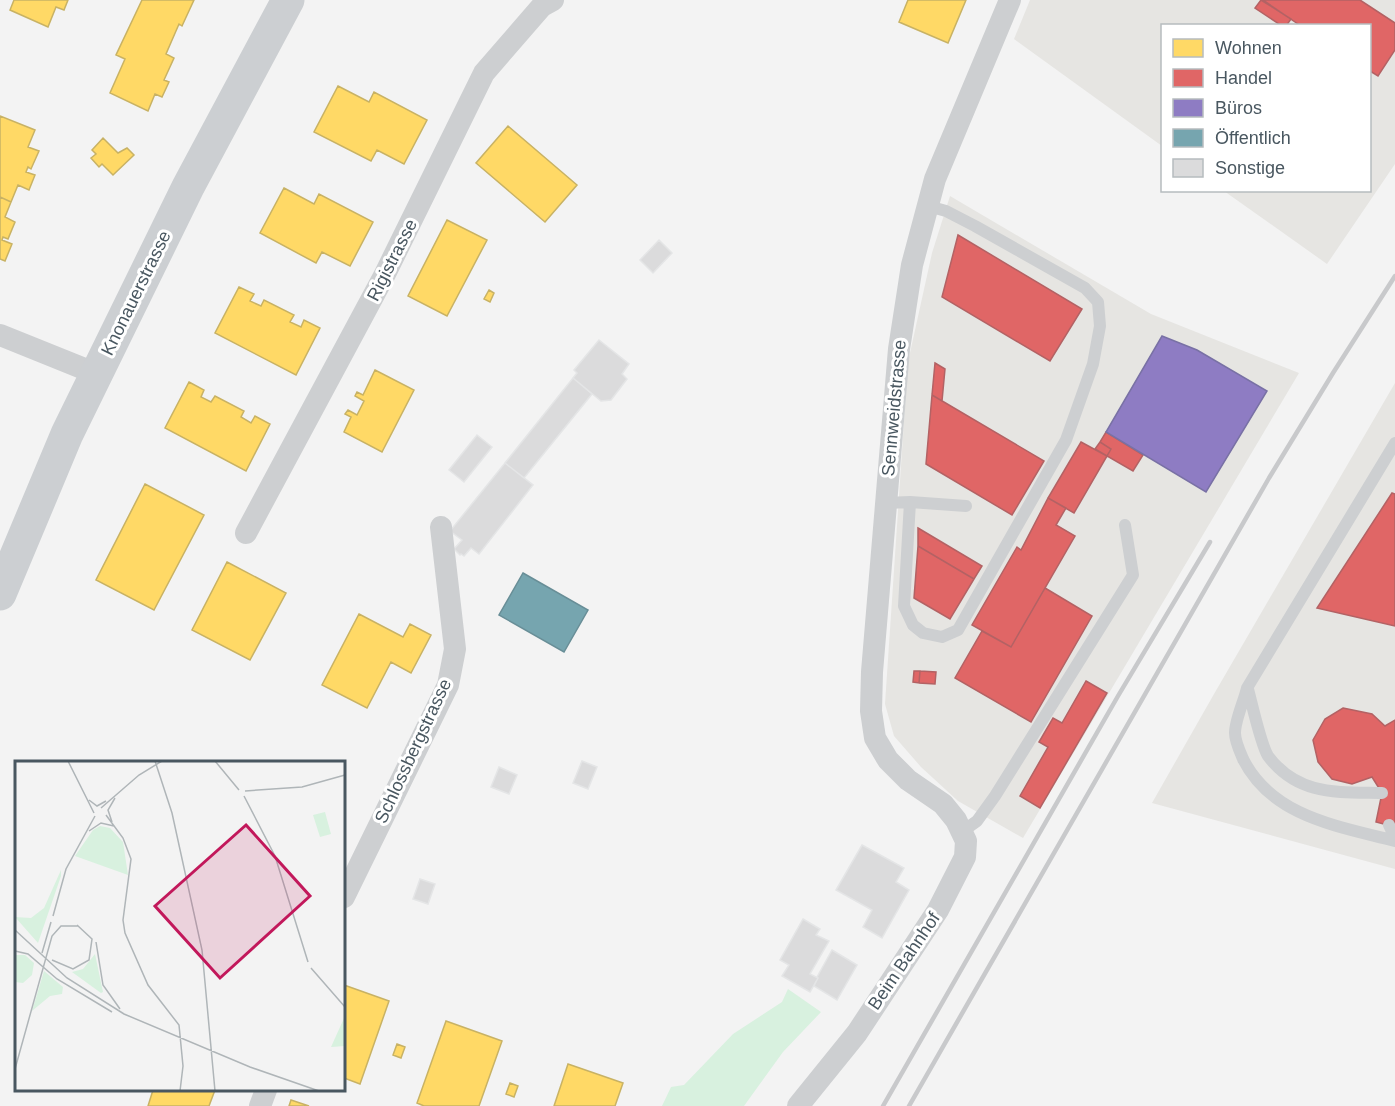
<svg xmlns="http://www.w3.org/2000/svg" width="1395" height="1106" viewBox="0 0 1395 1106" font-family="Helvetica,sans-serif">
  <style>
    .commercial { fill: #e6e5e2 }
    .green { fill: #d8f1df }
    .homes { fill: #ffd966; stroke: #c8b264; stroke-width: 1.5 }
    .shops { fill: #e06666; stroke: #b36264; stroke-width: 1.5 }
    .offices { fill: #8e7cc3; stroke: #7971a5; stroke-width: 1.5 }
    .public { fill: #76a5af; stroke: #688e97; stroke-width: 1.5 }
    .building { fill: #dbdbdc; stroke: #e4e5e6; stroke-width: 1.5 }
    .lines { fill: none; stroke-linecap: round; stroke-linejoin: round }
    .lane { stroke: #cdcfd1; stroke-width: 12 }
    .street { stroke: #cdcfd1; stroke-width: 22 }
    .secondary { stroke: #cccfd2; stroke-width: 33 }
    .rail { stroke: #c8c9cb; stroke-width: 4.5 }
    .labels { text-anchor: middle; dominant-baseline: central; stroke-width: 6; stroke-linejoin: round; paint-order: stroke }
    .street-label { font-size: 18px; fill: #495760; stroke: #fff }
    .inset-road { fill: none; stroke: #afb5b8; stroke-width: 1.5 }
    .view { fill: #c2185b; fill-opacity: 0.15; stroke: #c2185b; stroke-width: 3 }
    .inset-edge { fill: none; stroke: #495760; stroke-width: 3 }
  </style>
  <rect width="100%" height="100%" fill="#f3f3f3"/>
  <path class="commercial" d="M 1030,0 L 1395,0 L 1395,164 L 1327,264 L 1224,191 L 1370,190 L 1370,26 L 1162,26 L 1162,146 L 1014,39 Z
    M 950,196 L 1151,314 L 1299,373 L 1023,838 L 958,801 L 921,767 L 894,736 L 885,704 L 908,362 L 932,253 Z
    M 1395,383 L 1395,869 L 1152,803 L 1214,694 Z"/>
  <path class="green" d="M 788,989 L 821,1012 L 783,1052 L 744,1106 L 662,1106 L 671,1087 L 684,1085 L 733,1034 L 782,1002 Z"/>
  <path class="homes" d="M 14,0 L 68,0 L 64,10 L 56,7 L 48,27 L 10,10 Z
    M 142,0 L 194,0 L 182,26 L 179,24 L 166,54 L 174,58 L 164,80 L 169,82 L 162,97 L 155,94 L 148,111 L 110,93 L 125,59 L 116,55 Z
    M 908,0 L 966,0 L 948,43 L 899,22 Z
    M 338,86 L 369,102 L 374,92 L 427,120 L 404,164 L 377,150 L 371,161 L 314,132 Z
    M 0,116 L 35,130 L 28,147 L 39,151 L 31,169 L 28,167 L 26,172 L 35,175 L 29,190 L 18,185 L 11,202 L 0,197 Z
    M 508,126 L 577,185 L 545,222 L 476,163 Z
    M 103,138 L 118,153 L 127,148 L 134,155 L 113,175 L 102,164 L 99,167 L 91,158 L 96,154 L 92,150 Z
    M 284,188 L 314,204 L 319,194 L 373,222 L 350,266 L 322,252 L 316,263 L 260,233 Z
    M 0,197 L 11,202 L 5,217 L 15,222 L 8,239 L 3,237 L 2,240 L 12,244 L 5,261 L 0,259 Z
    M 447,220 L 487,240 L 447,316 L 408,296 Z
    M 239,287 L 254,294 L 250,301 L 261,306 L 264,300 L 294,315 L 290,322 L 301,327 L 304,320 L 320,328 L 296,375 L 215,333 Z
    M 489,290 L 494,293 L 490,302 L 484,299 Z
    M 375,370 L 414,390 L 382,452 L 344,432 L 351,417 L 345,414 L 348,410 L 357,415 L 364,401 L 355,396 L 357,392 L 363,395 Z
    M 189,382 L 204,390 L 201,397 L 211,402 L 215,396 L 244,411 L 241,417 L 251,423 L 255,416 L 270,424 L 246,471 L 165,428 Z
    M 145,484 L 204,515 L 154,610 L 96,580 Z
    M 227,562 L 286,593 L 250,660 L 192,630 Z
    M 359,614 L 403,637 L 410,624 L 431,635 L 411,673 L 391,662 L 367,708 L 322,685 Z
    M 344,985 L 389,1001 L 360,1084 L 344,1078 Z
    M 446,1021 L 502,1041 L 479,1106 L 424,1106 L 417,1103 Z
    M 397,1044 L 405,1047 L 401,1058 L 393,1055 Z
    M 568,1064 L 623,1083 L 615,1106 L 554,1106 Z
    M 510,1083 L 518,1086 L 514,1097 L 506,1094 Z
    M 153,1090 L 215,1090 L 209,1106 L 148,1106 Z
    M 291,1100 L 309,1106 L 289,1106 Z"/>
  <path class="shops" d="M 1261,0 L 1291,19 L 1286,26 L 1282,26 L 1255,8 Z
    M 1263,0 L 1360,0 L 1395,23 L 1395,50 L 1378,76 L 1370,71 L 1370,26 L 1301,26 Z
    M 958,235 L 1082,309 L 1050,361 L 942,297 Z
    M 935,363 L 945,369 L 942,401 L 932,395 Z
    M 932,395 L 1044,461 L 1012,515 L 926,464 Z
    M 1106,432 L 1143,455 L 1133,471 L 1107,456 L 1111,449 L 1100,442 Z
    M 1081,442 L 1107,456 L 1074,513 L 1048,498 Z
    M 1100,442 L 1111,449 L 1107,456 L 1095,449 Z
    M 1392,493 L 1395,494 L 1395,626 L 1317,608 Z
    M 1048,498 L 1066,508 L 1056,525 L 1075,536 L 1011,647 L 972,625 L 1017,547 L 1021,550 Z
    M 918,528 L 982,566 L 974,579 L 918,546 Z
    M 918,546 L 974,579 L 950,619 L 914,598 Z
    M 1045,588 L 1092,616 L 1031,722 L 955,678 L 982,631 L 1011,647 Z
    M 914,671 L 920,671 L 919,683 L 913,682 Z
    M 920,671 L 936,672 L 935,684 L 919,683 Z
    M 1086,681 L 1107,693 L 1040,808 L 1020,796 L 1048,747 L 1039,742 L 1053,718 L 1062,723 Z
    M 1343,708 L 1372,714 L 1385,726 L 1395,720 L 1395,827 L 1376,822 L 1382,793 L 1372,777 L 1352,784 L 1332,779 L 1318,762 L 1313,740 L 1325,719 Z"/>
  <path class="offices" d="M 1162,336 L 1197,350 L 1267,391 L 1206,492 L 1106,432 Z"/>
  <path class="public" d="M 523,573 L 588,610 L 564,652 L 499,615 Z"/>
  <path class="building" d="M 659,240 L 672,253 L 653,273 L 640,260 Z
    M 599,340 L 629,364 L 622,374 L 627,379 L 611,400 L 601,401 L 573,378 L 577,373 L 574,370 Z
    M 573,378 L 592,394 L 524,478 L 505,463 Z
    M 477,435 L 492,447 L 464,482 L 449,470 Z
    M 505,463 L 533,485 L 479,554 L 471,548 L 464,556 L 461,554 L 460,555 L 454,549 L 462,540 L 450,531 Z
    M 582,761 L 597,767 L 588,789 L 573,783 Z
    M 499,767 L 517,775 L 509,794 L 491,787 Z
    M 862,845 L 904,868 L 896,882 L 909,890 L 882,938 L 863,927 L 872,910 L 836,890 Z
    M 420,879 L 435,884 L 428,904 L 413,899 Z
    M 803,919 L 820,929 L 816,935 L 829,941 L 810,974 L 818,978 L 810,992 L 782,976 L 789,965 L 780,960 Z
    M 832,950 L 857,965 L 837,1000 L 814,986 L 818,978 L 817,977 Z"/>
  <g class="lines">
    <path class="lane" d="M 1395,443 L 1247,688 C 1244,701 1235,720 1235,733 C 1235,741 1240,752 1243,759 C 1272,817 1338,826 1395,841
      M 910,502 L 966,506
      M 886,503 L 910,502 L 904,606 L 913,625 L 923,633 L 942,637 L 958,630 L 1066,440 L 1093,364 L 1100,326 L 1098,302 L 1085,288 L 975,226 L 946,211 L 928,206
      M 1248,689 C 1252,704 1261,745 1268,756 C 1298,796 1338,792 1382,793
      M 1389,825 L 1395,838
      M 963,831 L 977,821 L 995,796 L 1133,575 L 1125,525"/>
    <path class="street" d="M 0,335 L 97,374
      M 246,533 L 384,276 L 484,73 L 542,6 L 553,0
      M 344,897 L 448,685 L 455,649 L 441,527
      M 260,1106 L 266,1090
      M 798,1106 L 857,1033 L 938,910 L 965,857 L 966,841 L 956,820 L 943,804 L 908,780 L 888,760 L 875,738 L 871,711 L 872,672 L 899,349 L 912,265 L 935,179 L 1010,0"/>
    <path class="secondary" d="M 0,594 L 67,434 L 188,187 L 288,0"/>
    <path class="rail" d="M 883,1106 L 1118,696 L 1210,542
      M 909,1106 L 1269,478 L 1333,373 L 1395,276"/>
  </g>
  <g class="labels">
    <g class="street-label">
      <text transform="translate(392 260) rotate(-63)">Rigistrasse</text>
      <text transform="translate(136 293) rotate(-64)">Knonauerstrasse</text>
      <text transform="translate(894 408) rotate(-85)">Sennweidstrasse</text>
      <text transform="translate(413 751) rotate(-65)">Schlossbergstrasse</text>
      <text transform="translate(904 961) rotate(-56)">Beim Bahnhof</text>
    </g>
  </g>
  <g transform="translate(15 761)">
    <rect width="330" height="330" fill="#f3f3f3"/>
    <path d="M 310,51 L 316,73 L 305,76 L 298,54 ZM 85,65 L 95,67 L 108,81 L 113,114 L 60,95 L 78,69 ZM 46,109 L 46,115 L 23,182 L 0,156 L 16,157 L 29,147 ZM 80,193 L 88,231 L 86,232 L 57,211 L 68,208 ZM 0,194 L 10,194 L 19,202 L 17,214 L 8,222 L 0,221 ZM 29,210 L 48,226 L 47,233 L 35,235 L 17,250 ZM 330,255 L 330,285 L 316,286 Z" fill="#d8f1df"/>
    <path class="inset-road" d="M 53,0 L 79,52M 140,0 L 157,52 L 187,189 L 200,330M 200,0 L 224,29M 230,30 L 287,26 L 330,14M 229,35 L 260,95 L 293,201M 74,39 L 82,45 L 91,40M 86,47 L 124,14 L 147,0M 91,54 L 108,77 L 116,98 L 108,159 L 110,172 L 133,224 L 164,264 L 168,305 L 165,330M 97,61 L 93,49 L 100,37M 74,70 L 86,62 L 99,65M 38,155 L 51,108 L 80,55M 0,169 L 52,217 L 109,253 L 235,306 L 304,330M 81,181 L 88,224 L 105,248M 0,190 L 13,193 L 42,218 L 97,251M 27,192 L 36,161M 37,199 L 58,208 L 74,199 L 77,178 L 62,164M 296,207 L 330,246M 0,308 L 37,175 L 46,165 L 63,165"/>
    <path class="view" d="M 231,64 L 295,135 L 205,217 L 140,145 Z"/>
    <rect width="330" height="330" class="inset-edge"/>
  </g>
  <rect x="1161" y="24" width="210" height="168" fill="#ffffff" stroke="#b6bcbf" stroke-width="1.5"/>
  <rect x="1173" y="39" width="30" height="18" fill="#ffd966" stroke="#b6bcbf" stroke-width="1.5"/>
  <text x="1215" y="54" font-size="18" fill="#495760">Wohnen</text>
  <rect x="1173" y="69" width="30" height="18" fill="#e06666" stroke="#b6bcbf" stroke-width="1.5"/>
  <text x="1215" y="84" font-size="18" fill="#495760">Handel</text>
  <rect x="1173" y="99" width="30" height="18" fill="#8e7cc3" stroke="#b6bcbf" stroke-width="1.5"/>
  <text x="1215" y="114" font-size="18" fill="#495760">Büros</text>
  <rect x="1173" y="129" width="30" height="18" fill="#76a5af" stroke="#b6bcbf" stroke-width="1.5"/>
  <text x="1215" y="144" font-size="18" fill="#495760">Öffentlich</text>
  <rect x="1173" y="159" width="30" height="18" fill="#dbdbdc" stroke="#b6bcbf" stroke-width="1.5"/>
  <text x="1215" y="174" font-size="18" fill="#495760">Sonstige</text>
</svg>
